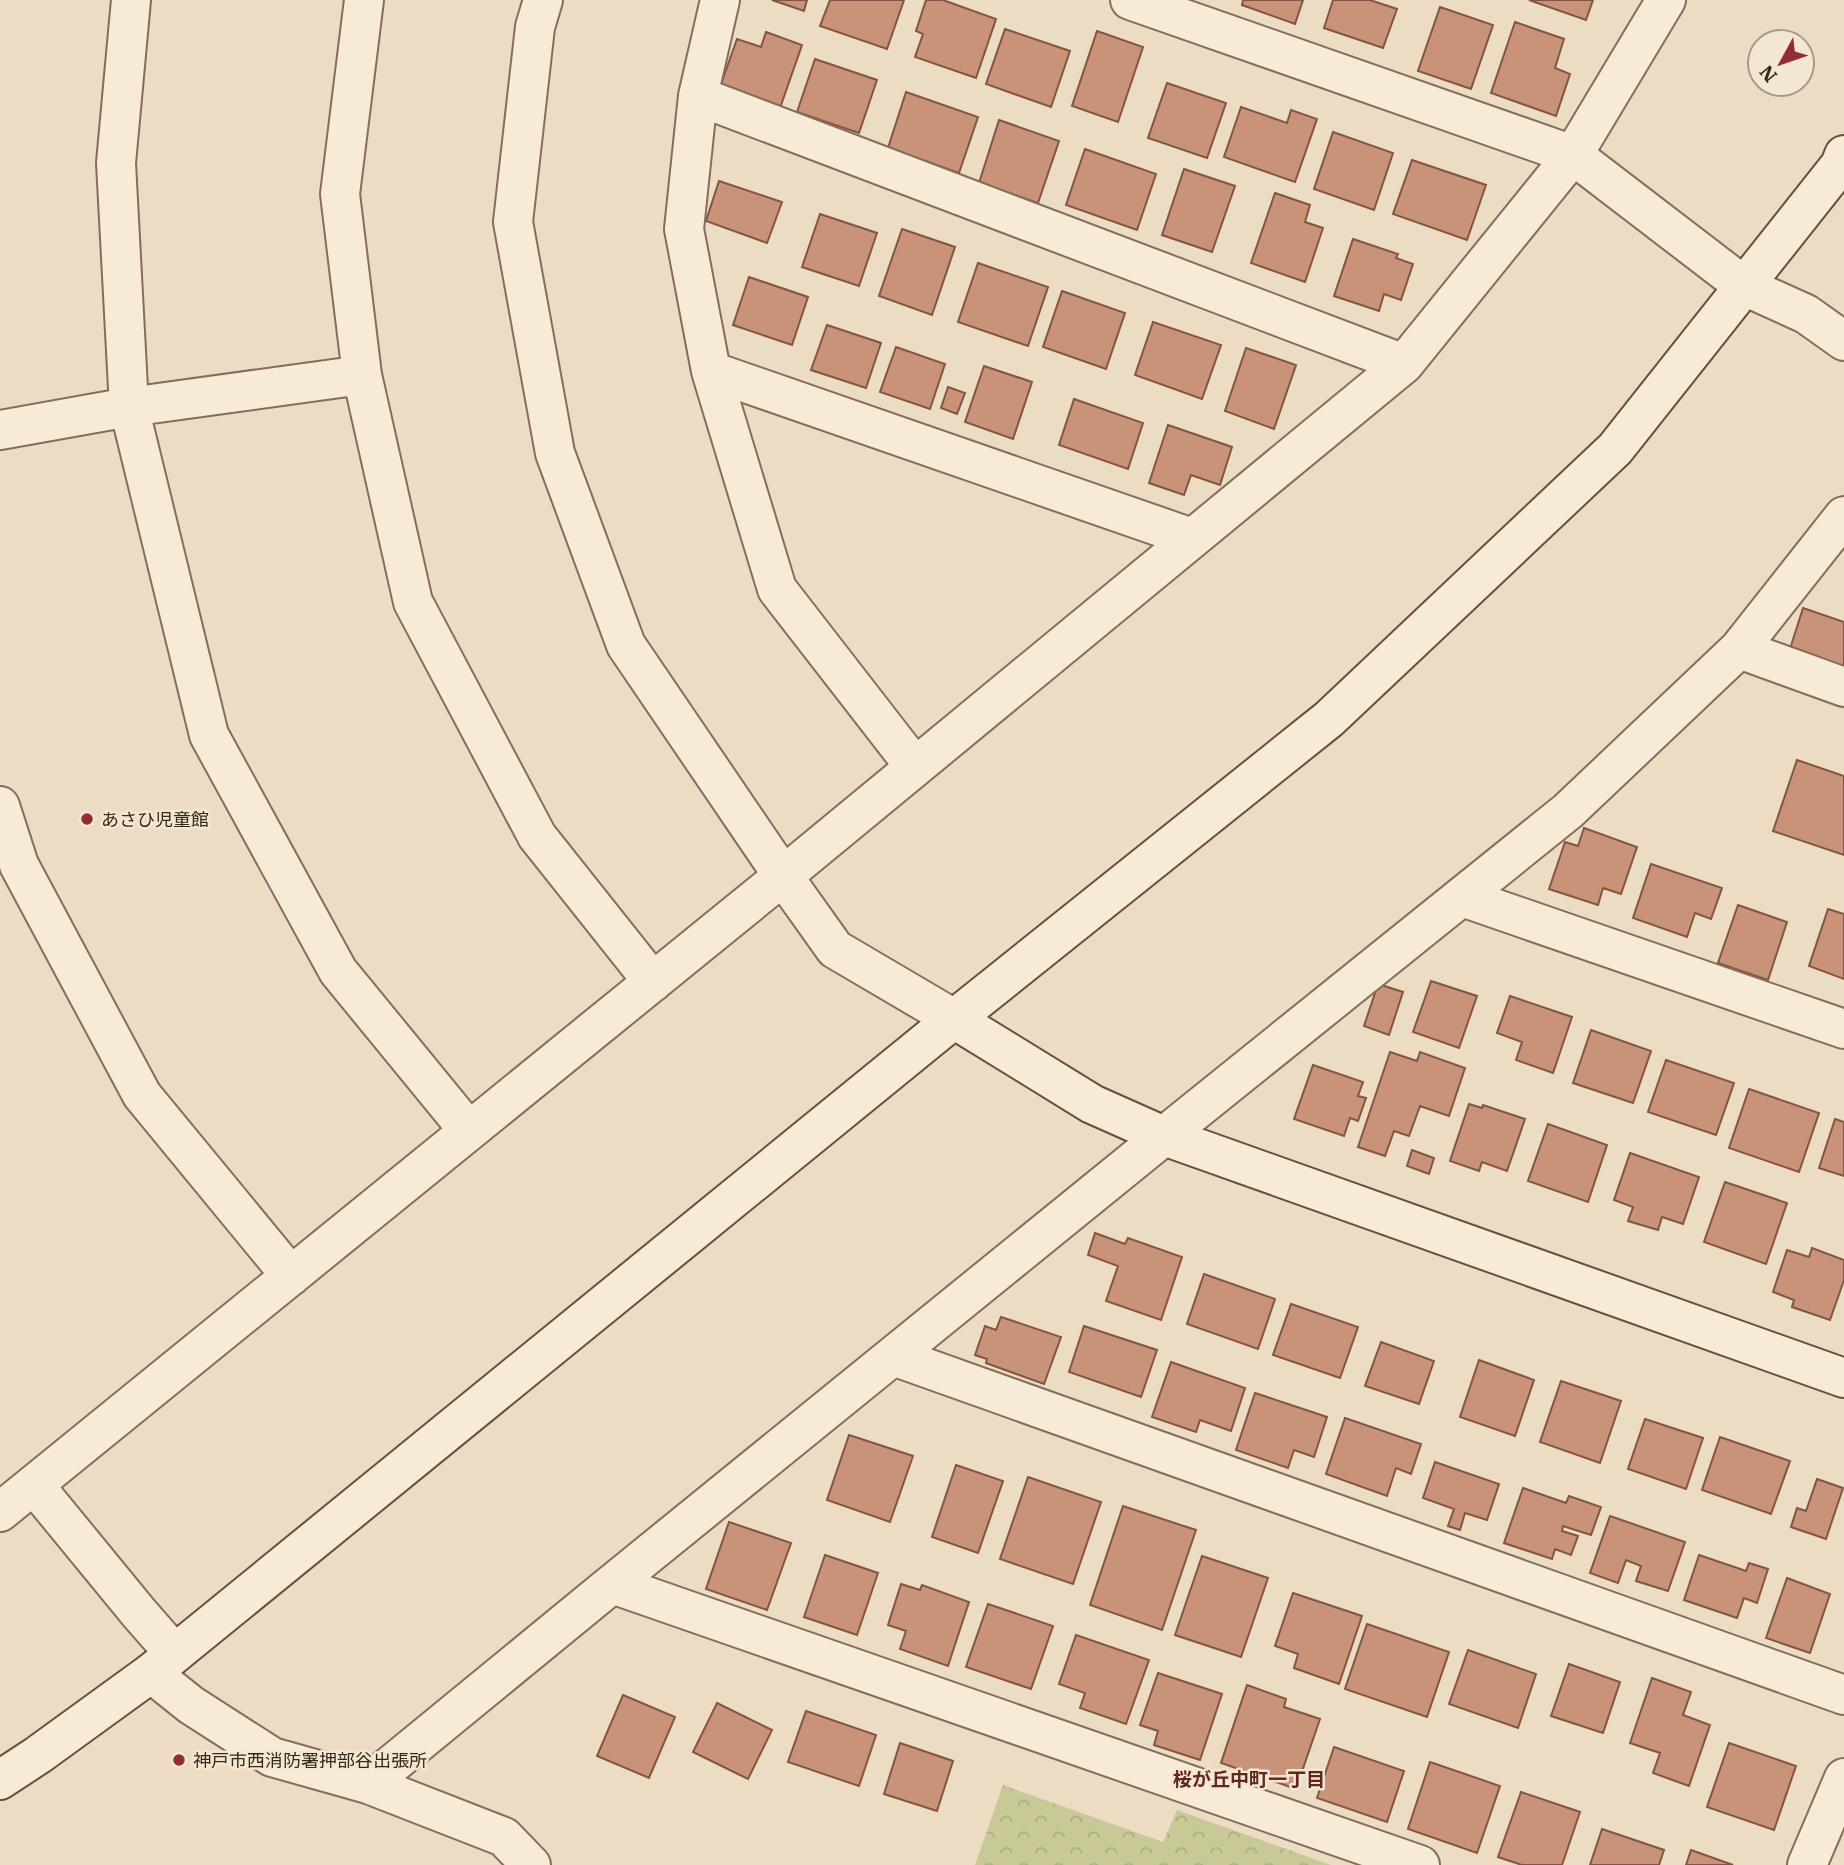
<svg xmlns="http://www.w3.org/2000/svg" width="1844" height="1865" viewBox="0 0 1844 1865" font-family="'IBM Plex Serif','Noto Sans JP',serif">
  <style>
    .forest { fill: url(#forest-crowns) }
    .building { fill: #c9937a; stroke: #835542; stroke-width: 2 }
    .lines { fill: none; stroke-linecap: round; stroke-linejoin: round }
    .street-casing { stroke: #856d5b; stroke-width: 42 }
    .secondary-casing { stroke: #674f3e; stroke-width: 42 }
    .street { stroke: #f7ead6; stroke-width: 38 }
    .secondary { stroke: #f7ead6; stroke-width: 38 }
    .poi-dot { fill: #922d38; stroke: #f4e7d2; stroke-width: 2.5 }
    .labels { text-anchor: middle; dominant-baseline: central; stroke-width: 5; stroke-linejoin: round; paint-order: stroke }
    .poi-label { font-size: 18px; fill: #36271e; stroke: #f4e7d2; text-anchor: start }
    .neighbourhood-label { font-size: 19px; font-weight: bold; fill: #61271f; stroke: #f4e7d2 }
  </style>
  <defs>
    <pattern id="forest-crowns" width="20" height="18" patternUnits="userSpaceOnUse" patternTransform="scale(1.75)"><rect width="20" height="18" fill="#c8c997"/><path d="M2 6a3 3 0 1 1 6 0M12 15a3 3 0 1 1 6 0" fill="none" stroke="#acad82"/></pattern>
  </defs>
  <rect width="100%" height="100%" fill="#ecdcc3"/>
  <path class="forest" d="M 1003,1785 L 1163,1842 L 1177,1810 L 1331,1865 L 975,1865 Z"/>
  <path class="building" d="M 772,0 L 807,0 L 804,11 Z
    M 830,0 L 904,0 L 887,49 L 820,26 Z
    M 926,0 L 943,0 L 996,19 L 976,78 L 915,57 L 923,34 L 916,31 Z
    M 1243,0 L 1303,0 L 1295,24 L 1242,5 Z
    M 1333,0 L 1370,0 L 1397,9 L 1383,48 L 1324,28 Z
    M 1529,0 L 1593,0 L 1586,20 Z
    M 1440,7 L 1493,25 L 1471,89 L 1418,71 Z
    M 1515,22 L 1564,39 L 1555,68 L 1570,74 L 1556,116 L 1491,93 Z
    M 1005,29 L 1070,51 L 1051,107 L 986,84 Z
    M 1097,31 L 1143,47 L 1118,122 L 1072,106 Z
    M 766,32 L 802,45 L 780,108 L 720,87 L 737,39 L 761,47 Z
    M 815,59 L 877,80 L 859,133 L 797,112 Z
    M 1167,83 L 1226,103 L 1207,158 L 1148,138 Z
    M 906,92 L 978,117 L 959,173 L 888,148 Z
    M 1241,107 L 1287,123 L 1291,110 L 1317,119 L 1295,182 L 1224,157 Z
    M 999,120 L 1059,141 L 1038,203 L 979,183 Z
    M 1333,132 L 1393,153 L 1374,210 L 1314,189 Z
    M 1085,149 L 1156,174 L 1137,230 L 1066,205 Z
    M 1412,160 L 1486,185 L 1467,240 L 1393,214 Z
    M 1184,169 L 1235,186 L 1212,252 L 1162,235 Z
    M 719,181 L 782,202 L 767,243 L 706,221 Z
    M 1275,193 L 1310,205 L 1305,222 L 1323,228 L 1305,282 L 1251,263 Z
    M 820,214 L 877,233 L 859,286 L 802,267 Z
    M 902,229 L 955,247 L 932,315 L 879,296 Z
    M 1353,239 L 1398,254 L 1396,258 L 1413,264 L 1401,300 L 1384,294 L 1379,311 L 1334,296 Z
    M 978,263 L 1048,287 L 1028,346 L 958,322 Z
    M 749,277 L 808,297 L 792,345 L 733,325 Z
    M 1062,291 L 1125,313 L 1106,369 L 1043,347 Z
    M 1153,322 L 1221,345 L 1202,399 L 1135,375 Z
    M 827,325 L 881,343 L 866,388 L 811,370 Z
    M 896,347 L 945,364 L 930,409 L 880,392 Z
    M 1246,348 L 1296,365 L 1274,429 L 1225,411 Z
    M 984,366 L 1032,382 L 1013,439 L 965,422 Z
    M 948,387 L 965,393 L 957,414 L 941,408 Z
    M 1074,399 L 1143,423 L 1128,469 L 1059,445 Z
    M 1168,425 L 1232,447 L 1220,485 L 1191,475 L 1184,495 L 1149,483 Z
    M 1803,608 L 1844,622 L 1844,671 L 1789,652 Z
    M 1797,760 L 1844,776 L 1844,855 L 1773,831 Z
    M 1584,828 L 1637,847 L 1621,894 L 1603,888 L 1598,905 L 1549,889 L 1565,842 L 1578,846 Z
    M 1651,864 L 1722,888 L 1711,919 L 1695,913 L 1687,937 L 1633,918 Z
    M 1738,905 L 1787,922 L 1768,980 L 1718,963 Z
    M 1828,909 L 1844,914 L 1844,979 L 1809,966 Z
    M 1431,981 L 1477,996 L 1459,1048 L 1413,1032 Z
    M 1378,984 L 1403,992 L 1389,1035 L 1364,1026 Z
    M 1510,996 L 1572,1017 L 1553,1073 L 1516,1060 L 1522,1042 L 1497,1033 Z
    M 1591,1030 L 1651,1051 L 1633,1103 L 1573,1083 Z
    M 1390,1052 L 1417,1061 L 1420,1052 L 1465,1068 L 1449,1116 L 1420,1106 L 1409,1136 L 1394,1131 L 1385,1156 L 1358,1147 Z
    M 1666,1060 L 1734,1083 L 1716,1135 L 1648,1112 Z
    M 1313,1065 L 1363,1082 L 1358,1096 L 1366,1098 L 1358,1121 L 1350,1118 L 1344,1136 L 1294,1119 Z
    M 1749,1089 L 1819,1113 L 1799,1172 L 1729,1148 Z
    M 1469,1104 L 1482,1108 L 1483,1105 L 1525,1119 L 1507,1171 L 1482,1162 L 1479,1171 L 1450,1161 Z
    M 1835,1119 L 1844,1122 L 1844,1176 L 1819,1168 Z
    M 1548,1124 L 1607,1145 L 1588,1202 L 1528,1181 Z
    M 1412,1150 L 1434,1158 L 1429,1174 L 1407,1166 Z
    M 1630,1153 L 1699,1177 L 1683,1224 L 1662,1217 L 1658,1230 L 1628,1221 L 1633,1207 L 1614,1200 Z
    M 1725,1182 L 1787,1203 L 1766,1264 L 1704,1242 Z
    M 1095,1233 L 1125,1244 L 1128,1238 L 1182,1257 L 1161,1320 L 1106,1301 L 1118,1266 L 1088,1255 Z
    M 1812,1248 L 1844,1260 L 1844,1280 L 1830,1320 L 1792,1307 L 1794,1300 L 1773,1292 L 1787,1250 L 1809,1257 Z
    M 1204,1274 L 1275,1299 L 1258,1349 L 1187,1324 Z
    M 1291,1304 L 1358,1327 L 1340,1378 L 1273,1355 Z
    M 1001,1317 L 1061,1337 L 1044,1384 L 986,1363 L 987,1359 L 975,1355 L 985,1326 L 996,1330 Z
    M 1084,1326 L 1157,1350 L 1141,1397 L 1069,1372 Z
    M 1381,1342 L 1434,1361 L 1419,1404 L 1365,1386 Z
    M 1479,1360 L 1534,1380 L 1515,1436 L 1460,1417 Z
    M 1171,1362 L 1245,1388 L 1231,1431 L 1200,1420 L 1196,1432 L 1152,1417 Z
    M 1561,1381 L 1621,1401 L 1600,1463 L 1540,1442 Z
    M 1255,1393 L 1327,1417 L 1314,1457 L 1294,1450 L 1288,1468 L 1236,1450 Z
    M 1345,1418 L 1421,1444 L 1411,1474 L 1396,1468 L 1387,1496 L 1326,1474 Z
    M 1645,1419 L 1703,1438 L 1686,1489 L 1628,1469 Z
    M 849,1435 L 913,1456 L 890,1522 L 827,1500 Z
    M 1720,1437 L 1790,1461 L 1771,1514 L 1702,1490 Z
    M 1435,1462 L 1499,1484 L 1487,1520 L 1465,1513 L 1460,1530 L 1448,1526 L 1454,1509 L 1423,1498 Z
    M 956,1465 L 1003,1481 L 978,1553 L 932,1537 Z
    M 1028,1477 L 1101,1502 L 1073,1584 L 1000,1559 Z
    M 1817,1479 L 1843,1488 L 1826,1539 L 1791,1527 L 1797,1508 L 1806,1511 Z
    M 1523,1488 L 1566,1503 L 1569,1496 L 1601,1507 L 1591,1535 L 1563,1526 L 1562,1531 L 1578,1536 L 1571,1555 L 1555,1549 L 1552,1559 L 1504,1543 Z
    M 1123,1506 L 1196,1530 L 1162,1630 L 1090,1605 Z
    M 1610,1516 L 1685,1542 L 1668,1591 L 1636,1581 L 1641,1566 L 1626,1560 L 1618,1583 L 1590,1573 Z
    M 729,1522 L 791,1543 L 767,1610 L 706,1589 Z
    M 825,1555 L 878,1573 L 857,1635 L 804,1617 Z
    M 1699,1555 L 1746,1571 L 1749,1563 L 1768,1569 L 1757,1603 L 1744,1598 L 1737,1618 L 1684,1600 Z
    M 1202,1556 L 1268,1578 L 1241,1657 L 1175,1635 Z
    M 1787,1578 L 1830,1594 L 1810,1653 L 1766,1638 Z
    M 901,1584 L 920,1590 L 922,1585 L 969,1602 L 948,1666 L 900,1649 L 906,1631 L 888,1625 Z
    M 1293,1593 L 1362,1616 L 1339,1684 L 1294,1668 L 1298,1654 L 1275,1646 Z
    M 988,1604 L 1053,1626 L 1031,1689 L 966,1667 Z
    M 1367,1624 L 1449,1652 L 1427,1717 L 1345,1689 Z
    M 1076,1635 L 1149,1660 L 1126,1724 L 1080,1708 L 1085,1693 L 1059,1684 Z
    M 1468,1650 L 1536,1674 L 1518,1728 L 1449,1704 Z
    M 1569,1664 L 1620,1682 L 1603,1733 L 1551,1716 Z
    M 1158,1673 L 1222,1694 L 1200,1760 L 1154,1745 L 1158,1731 L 1140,1725 Z
    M 1652,1678 L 1691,1692 L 1683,1715 L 1710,1725 L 1689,1786 L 1653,1773 L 1660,1753 L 1630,1743 Z
    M 1247,1685 L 1286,1699 L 1284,1707 L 1320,1719 L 1296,1789 L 1221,1763 Z
    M 623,1695 L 675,1717 L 649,1778 L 597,1756 Z
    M 717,1703 L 772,1730 L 748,1779 L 693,1752 Z
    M 806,1711 L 876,1735 L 859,1786 L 788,1762 Z
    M 900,1743 L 953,1761 L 937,1811 L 884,1794 Z
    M 1729,1743 L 1796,1766 L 1774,1830 L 1707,1807 Z
    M 1334,1747 L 1404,1771 L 1387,1822 L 1317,1798 Z
    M 1430,1762 L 1500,1786 L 1477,1853 L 1408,1829 Z
    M 1521,1792 L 1580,1812 L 1562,1865 L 1522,1865 L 1498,1857 Z
    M 1602,1829 L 1664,1850 L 1659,1865 L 1590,1865 Z
    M 1691,1850 L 1733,1865 L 1686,1865 Z"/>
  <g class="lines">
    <defs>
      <path id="street" d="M 131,0 L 116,163 L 129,407 L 209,735 L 338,971 L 469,1131
        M 364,0 L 340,194 L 362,375 L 413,602 L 537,836 L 653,982
        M 543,0 L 535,27 L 513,222 L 555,453 L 626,645 L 783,876 L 835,949 L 954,1019
        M 720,0 L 698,96 L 684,229 L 711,371 L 777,589 L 915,767
        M 1130,0 L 1573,155 L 1744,286 L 1806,314 L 1844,341
        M 698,96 L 1404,364
        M 711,371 L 1192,538
        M 0,430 L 129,407 L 362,375
        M 1739,649 L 1844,687
        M 0,806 L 19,865 L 142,1095 L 291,1276
        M 1462,897 L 1844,1029
        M 893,1356 L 1844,1695
        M 34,1485 L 139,1613 L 174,1653
        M 0,1512 L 783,876 L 1404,364 L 1573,155 L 1666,0
        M 612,1584 L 1164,1136 L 1568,811 L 1739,649 L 1844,516
        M 151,1673 L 191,1705 L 272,1757 L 368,1784 L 504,1837 L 531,1865
        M 368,1784 L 612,1584 L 1420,1865
        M 1807,1865 L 1844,1778"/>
      <path id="secondary" d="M 954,1019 L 1092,1104 L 1164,1136 L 1844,1378
        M 0,1780 L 38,1755 L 151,1673 L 954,1019 L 1329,719 L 1615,449 L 1840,165 L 1844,155"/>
    </defs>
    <use href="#street" class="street-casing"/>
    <use href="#secondary" class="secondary-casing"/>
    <use href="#street" class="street"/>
    <use href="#secondary" class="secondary"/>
  </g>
  <g class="poi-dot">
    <circle cx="87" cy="819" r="7"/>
    <circle cx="179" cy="1760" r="7"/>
  </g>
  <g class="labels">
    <g class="poi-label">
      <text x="101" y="819">あさひ児童館</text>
      <text x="193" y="1760">神戸市西消防署押部谷出張所</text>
    </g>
    <g class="neighbourhood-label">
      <text x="1249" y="1779">桜が丘中町一丁目</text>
    </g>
  </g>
  <g transform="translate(1781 63) rotate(230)"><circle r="33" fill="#f4e7d2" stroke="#a89a8a" stroke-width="2"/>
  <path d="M0-5L12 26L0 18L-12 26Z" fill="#922d38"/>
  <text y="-10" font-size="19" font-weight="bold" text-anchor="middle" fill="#36271e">N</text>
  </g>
</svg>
